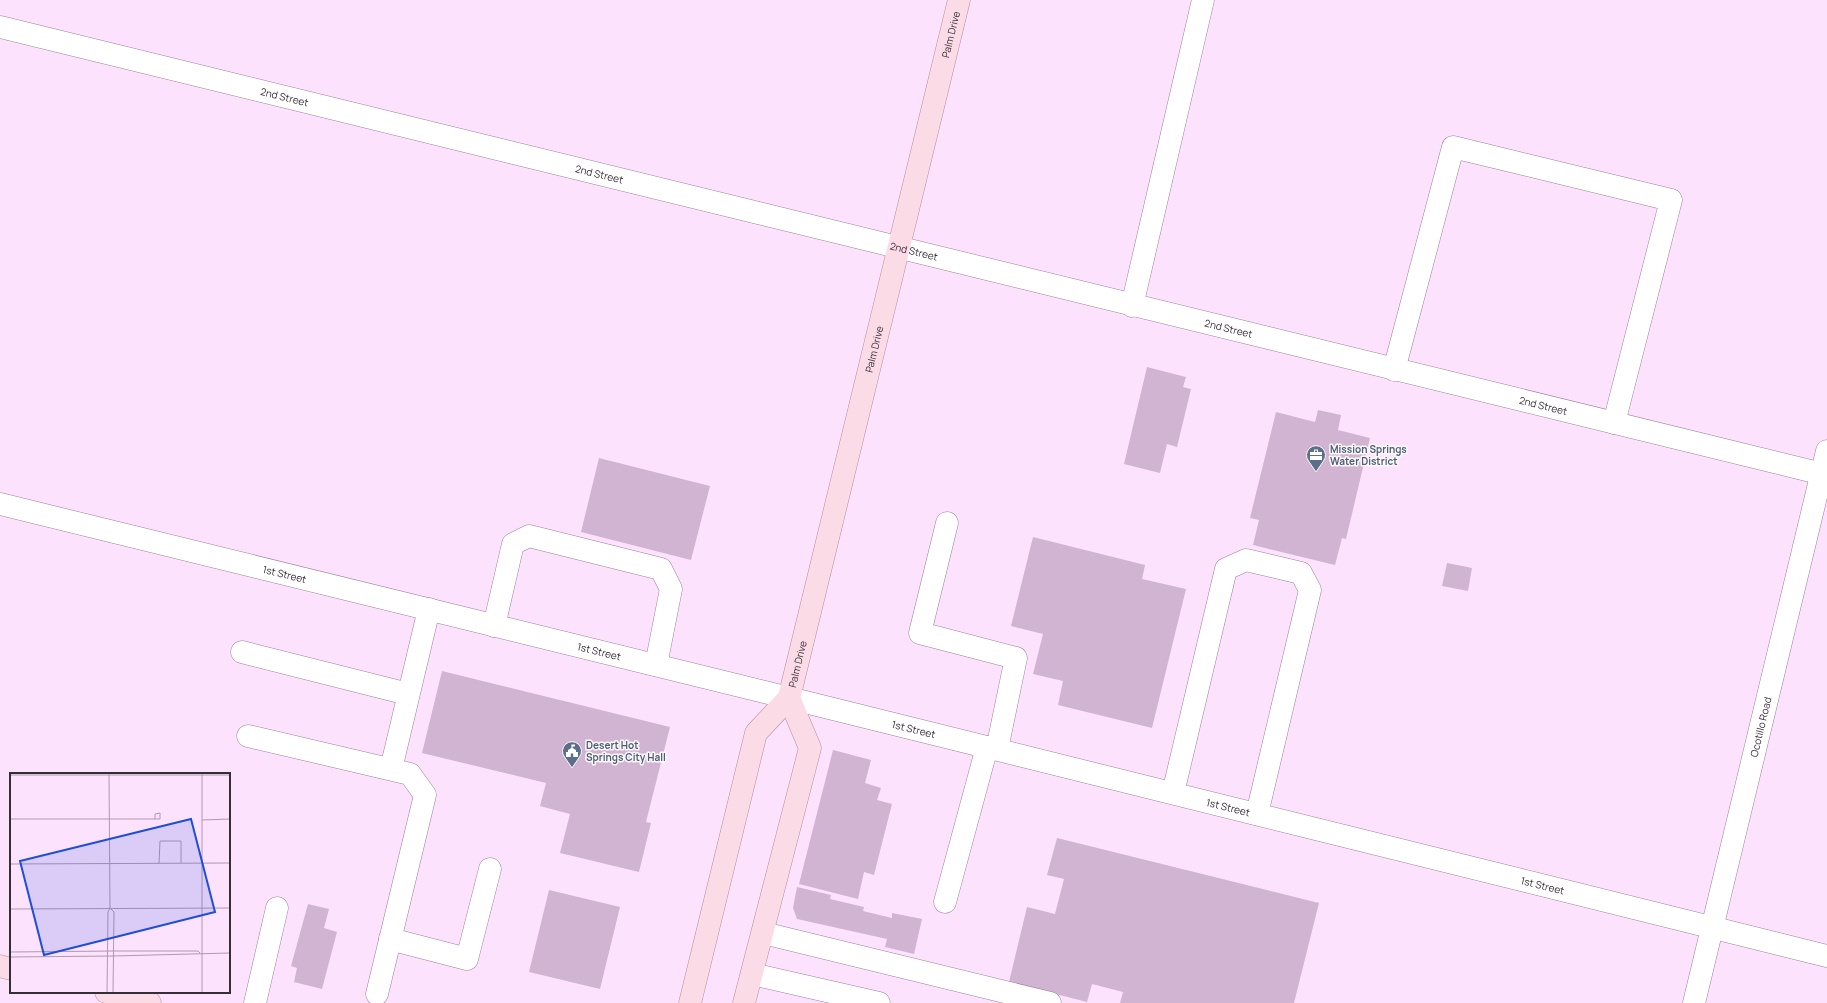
<svg xmlns="http://www.w3.org/2000/svg" width="1827" height="1003" viewBox="0 0 1827 1003" font-family="Manrope,sans-serif">
  <style>
    .building { fill: #d1b4d1 }
    .lines { fill: none; stroke-linecap: round; stroke-linejoin: round }
    .minor-casing { stroke: #9a829a; stroke-width: 23 }
    .major-casing { stroke: #b38e9e; stroke-width: 23 }
    .minor { stroke: #fff; stroke-width: 22 }
    .major { stroke: #fadbe6; stroke-width: 22 }
    .labels { text-anchor: middle; dominant-baseline: central; stroke-width: 3; stroke-linejoin: round; paint-order: stroke }
    .street-label { font-size: 10px; fill: #372d37; stroke: #fdf8fd }
    .service-label { font-size: 10px; font-weight: bold; fill: #4e5e75; stroke: #fdf8fd; text-anchor: start }
    .inset-road { fill: none; stroke: #ae9aae; stroke-width: 1 }
    .view { fill: #1d4ed8; fill-opacity: 0.15; stroke: #1d4ed8; stroke-width: 2 }
    .inset-edge { fill: none; stroke: #372d37; stroke-width: 2 }
  </style>
  <rect width="100%" height="100%" fill="#fde2fd"/>
  <path class="building" d="M 1147,367 L 1186,377 L 1183,387 L 1191,389 L 1177,447 L 1167,444 L 1160,473 L 1124,464 Z
    M 1318,410 L 1341,415 L 1338,430 L 1370,438 L 1346,539 L 1342,538 L 1335,565 L 1253,545 L 1259,520 L 1250,518 L 1276,412 L 1315,422 Z
    M 599,458 L 710,486 L 691,560 L 581,532 Z
    M 1033,537 L 1145,565 L 1142,579 L 1186,589 L 1152,728 L 1058,705 L 1063,681 L 1033,674 L 1043,634 L 1011,626 Z
    M 1447,563 L 1472,568 L 1468,591 L 1442,586 Z
    M 442,671 L 670,727 L 646,822 L 651,823 L 639,872 L 560,853 L 570,814 L 540,806 L 546,783 L 422,753 Z
    M 833,750 L 871,760 L 865,783 L 881,788 L 877,800 L 892,804 L 874,875 L 864,872 L 858,899 L 799,884 Z
    M 1057,838 L 1319,903 L 1294,1003 L 1120,1003 L 1123,992 L 1092,984 L 1087,1002 L 1009,982 L 1027,907 L 1055,914 L 1064,879 L 1047,875 Z
    M 797,887 L 831,895 L 830,899 L 864,907 L 863,911 L 892,918 L 892,913 L 922,919 L 914,954 L 885,947 L 887,939 L 797,919 L 793,908 Z
    M 549,890 L 620,907 L 600,989 L 529,972 Z
    M 308,904 L 329,909 L 324,928 L 337,932 L 322,989 L 294,982 L 297,968 L 291,966 Z"/>
  <g class="lines">
    <defs>
      <g id="minor">
        <path id="s1" d="M 0,27 L 1827,475"/>
        <path d="M 1132,306 L 1203,0"/>
        <path d="M 1394,370 L 1453,147 L 1671,200 L 1614,423"/>
        <path id="s2" d="M 0,504 L 789,698 L 1827,956"/>
        <path d="M 947,523 L 920,633 L 1016,658 L 997,749"/>
        <path d="M 494,626 L 513,544 L 529,536 L 661,569 L 671,589 L 656,665"/>
        <path d="M 242,652 L 408,694"/>
        <path d="M 248,736 L 410,774 L 425,795 L 377,994"/>
        <path d="M 391,769 L 429,609"/>
        <path d="M 1173,793 L 1226,569 L 1246,560 L 1301,573 L 1310,590 L 1257,814"/>
        <path d="M 945,902 L 987,747"/>
        <path d="M 763,933 L 1050,1003"/>
        <path d="M 390,939 L 467,959 L 490,869"/>
        <path d="M 752,974 L 879,1003"/>
        <path d="M 255,1003 L 277,908"/>
        <path id="s3" d="M 1694,1003 L 1827,451"/>
      </g>
      <g id="major">
        <path d="M 0,966 L 11,969"/>
        <path d="M 106,992 L 150,1003"/>
        <path id="s4" d="M 690,1003 L 756,733 L 789,698 L 959,0"/>
        <path d="M 744,1003 L 810,748 L 789,698"/>
      </g>
    </defs>
    <use href="#minor" class="minor-casing"/>
    <use href="#major" class="major-casing"/>
    <use href="#minor" class="minor"/>
    <use href="#major" class="major"/>
  </g>
  <defs>
    <symbol id="office-pin" viewBox="-11 -11 22 30"><path d="M0 17L-7.5 6A9.5 9.5 0 1 1 7.5 6Z" fill="#5c6f8a" stroke="#fdf8fd"/><path d="M-6-3h4V-5.5h4V-3h4V5H-6ZM-1-4.5V-3h2v-1.5ZM-6 0V1H6V0Z" fill="#fff"/></symbol>
    <symbol id="civic-pin" viewBox="-11 -11 22 30"><path d="M0 17L-7.5 6A9.5 9.5 0 1 1 7.5 6Z" fill="#5c6f8a" stroke="#fdf8fd"/><path d="M-.6-6.5H3V-4.5H.6V-3L4-1V1h2V6H-6V1h2V-1L-.6-3ZM-1.2 2.5V6h2.4V2.5Z" fill="#fff"/></symbol>
  </defs>
  <g fill-rule="evenodd">
    <use href="#office-pin" x="1305" y="444" width="22" height="30"/>
    <use href="#civic-pin" x="561" y="740" width="22" height="30"/>
  </g>
  <g class="labels">
    <g class="street-label">
      <text stroke="none"><textPath href="#s4" startOffset="1009">Palm Drive</textPath></text>
      <text stroke="none"><textPath href="#s1" startOffset="293">2nd Street</textPath></text>
      <text stroke="none"><textPath href="#s1" startOffset="617">2nd Street</textPath></text>
      <text stroke="none"><textPath href="#s1" startOffset="941">2nd Street</textPath></text>
      <text stroke="none"><textPath href="#s1" startOffset="1265">2nd Street</textPath></text>
      <text stroke="none"><textPath href="#s4" startOffset="685">Palm Drive</textPath></text>
      <text stroke="none"><textPath href="#s1" startOffset="1589">2nd Street</textPath></text>
      <text stroke="none"><textPath href="#s2" startOffset="293">1st Street</textPath></text>
      <text stroke="none"><textPath href="#s2" startOffset="617">1st Street</textPath></text>
      <text stroke="none"><textPath href="#s4" startOffset="361">Palm Drive</textPath></text>
      <text stroke="none"><textPath href="#s3" startOffset="284">Ocotillo Road</textPath></text>
      <text stroke="none"><textPath href="#s2" startOffset="941">1st Street</textPath></text>
      <text stroke="none"><textPath href="#s2" startOffset="1265">1st Street</textPath></text>
      <text stroke="none"><textPath href="#s2" startOffset="1589">1st Street</textPath></text>
    </g>
    <g class="service-label">
      <text x="1330" y="449">Mission Springs<tspan x="1330" dy="12">Water District</tspan></text>
      <text x="586" y="745">Desert Hot<tspan x="586" dy="12">Springs City Hall</tspan></text>
    </g>
  </g>
  <g transform="translate(10 773)">
    <rect width="220" height="220" fill="#fde2fd"/>
    <path class="inset-road" d="M 192,1 L 192,220M 0,2 L 220,2M 0,46 L 150,46 L 150,40 L 145,41 L 145,46M 192,47 L 220,46M 149,90 L 150,68 L 171,68 L 171,90M 0,91 L 220,90M 100,135 L 104,139 L 103,220M 0,136 L 220,135M 103,178 L 188,178 L 190,180M 0,179 L 103,178M 103,183 L 220,180M 0,184 L 103,183M 97,220 L 98,139 L 100,135 L 99,0"/>
    <path class="view" d="M 181,46 L 205,139 L 34,182 L 10,88 Z"/>
    <rect width="220" height="220" class="inset-edge"/>
  </g>
</svg>
